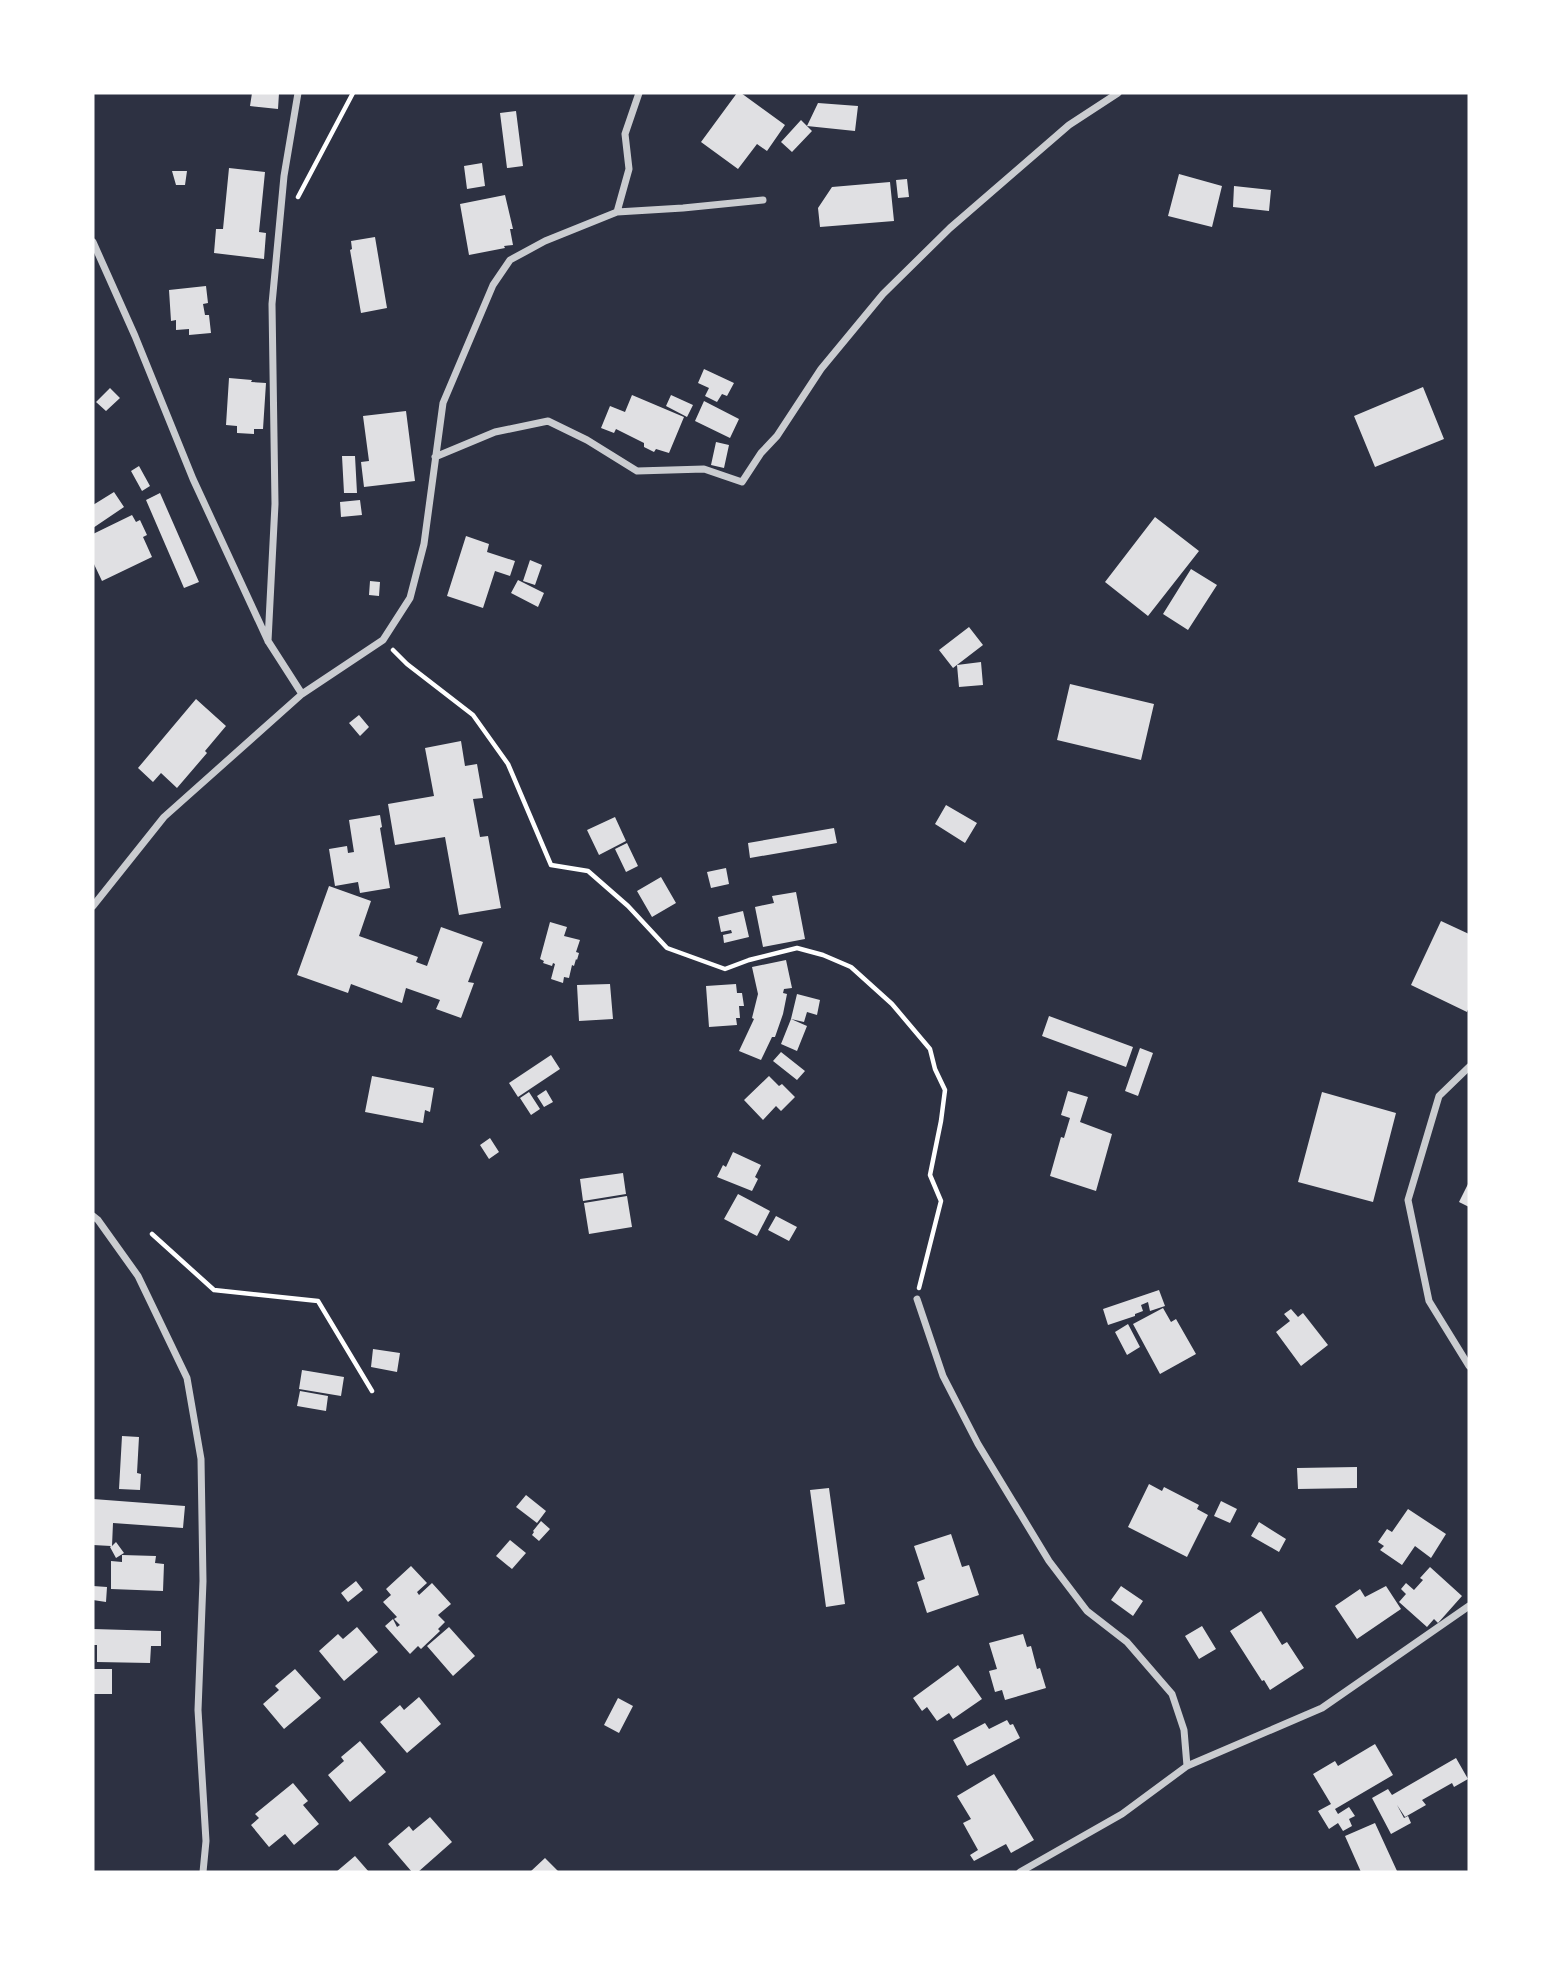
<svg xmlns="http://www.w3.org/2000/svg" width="1562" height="1965" viewBox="0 0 1562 1965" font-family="'Asap Condensed',sans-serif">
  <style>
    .building { fill: #e0e0e3 }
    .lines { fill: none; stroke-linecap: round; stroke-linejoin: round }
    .path { stroke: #fff; stroke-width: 4.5 }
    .minor { stroke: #caccd0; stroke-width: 7 }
  </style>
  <rect width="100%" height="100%" fill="#2d3142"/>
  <path class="building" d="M 252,93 L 279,93 L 278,109 L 250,106 Z
    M 737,93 L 741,93 L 785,125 L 767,151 L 757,144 L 738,169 L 701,142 Z
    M 818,103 L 858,106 L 855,131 L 807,126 Z
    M 516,111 L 523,166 L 507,168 L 500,113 Z
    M 801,120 L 812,131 L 792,152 L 781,142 Z
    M 482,163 L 485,186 L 467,189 L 464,166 Z
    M 229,168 L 265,172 L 259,232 L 266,233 L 264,259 L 214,253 L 216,229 L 223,229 Z
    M 172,171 L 187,171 L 185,185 L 176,185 Z
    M 1179,174 L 1222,186 L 1212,227 L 1168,216 Z
    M 907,179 L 909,197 L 898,198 L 896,180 Z
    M 890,182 L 894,221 L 820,227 L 818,208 L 832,187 Z
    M 1234,186 L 1271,190 L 1269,211 L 1233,207 Z
    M 505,195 L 513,229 L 510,229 L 513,245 L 504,246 L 505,248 L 469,255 L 460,204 Z
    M 375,237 L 387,308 L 361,313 L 350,250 L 352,249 L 351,241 Z
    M 206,286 L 208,303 L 203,304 L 205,315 L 209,315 L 211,333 L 189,335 L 189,329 L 176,330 L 176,320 L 171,321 L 169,290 Z
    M 704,369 L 734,383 L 727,396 L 722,394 L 717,402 L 705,396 L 709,388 L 698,383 Z
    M 229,378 L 252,380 L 251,382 L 266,383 L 263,429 L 254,429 L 254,434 L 237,433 L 237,426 L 226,425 Z
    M 1423,387 L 1444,439 L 1375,467 L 1354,416 Z
    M 110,388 L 120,398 L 106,411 L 96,402 Z
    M 632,395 L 684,417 L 669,453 L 656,449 L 654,452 L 644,447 L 644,443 L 616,429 L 614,433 L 601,428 L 610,406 L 625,412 Z
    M 671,395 L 693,405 L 687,417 L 666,406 Z
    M 704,401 L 739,419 L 730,438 L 695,421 Z
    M 406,411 L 415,481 L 364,487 L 361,462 L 369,461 L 363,416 Z
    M 716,442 L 729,445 L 724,468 L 711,465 Z
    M 342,456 L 355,456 L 357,493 L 344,493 Z
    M 139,466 L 150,486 L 142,491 L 131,471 Z
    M 114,492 L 124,507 L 93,528 L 93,505 Z
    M 160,493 L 199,582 L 184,588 L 146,500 Z
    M 360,500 L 362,515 L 341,517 L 340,502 Z
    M 132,515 L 136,522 L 140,520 L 147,535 L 143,537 L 152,557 L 102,581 L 93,562 L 93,534 Z
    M 1155,517 L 1199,551 L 1148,616 L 1105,582 Z
    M 466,536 L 489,544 L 487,552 L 515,561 L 510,576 L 495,571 L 483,608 L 447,596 Z
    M 530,560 L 542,565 L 535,585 L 523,581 Z
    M 1191,569 L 1217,585 L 1188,630 L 1163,614 Z
    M 518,580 L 544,593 L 538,607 L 511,593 Z
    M 370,581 L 380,582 L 379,596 L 369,595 Z
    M 969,627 L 983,645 L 953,668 L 939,650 Z
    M 981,662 L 983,685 L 959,687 L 957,665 Z
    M 1070,684 L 1154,704 L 1141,760 L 1057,740 Z
    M 196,699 L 226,726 L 205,751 L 207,753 L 177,788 L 161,773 L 153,782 L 138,768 Z
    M 359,715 L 369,727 L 360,736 L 349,723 Z
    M 461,741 L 465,766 L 477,764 L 483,798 L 473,799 L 480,837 L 488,836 L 501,908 L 459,915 L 445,837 L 395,845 L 388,804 L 434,796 L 425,748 Z
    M 946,805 L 977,823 L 965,843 L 935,824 Z
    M 380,815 L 382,827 L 380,828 L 390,888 L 360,893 L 358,882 L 335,886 L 329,849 L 347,846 L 348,853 L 354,852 L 349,820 Z
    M 615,817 L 626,841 L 599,855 L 587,830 Z
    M 834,828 L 837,843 L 750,858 L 748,843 Z
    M 627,843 L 638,866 L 626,872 L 615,849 Z
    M 726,868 L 729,884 L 711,888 L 707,872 Z
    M 661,877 L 676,903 L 652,917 L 637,891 Z
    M 329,886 L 371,901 L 359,936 L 418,957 L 416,962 L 427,966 L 441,927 L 483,942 L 468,982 L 474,983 L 461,1018 L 436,1009 L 440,1000 L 406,988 L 402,1003 L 351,984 L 348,993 L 297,975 Z
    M 796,892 L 805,939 L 763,947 L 755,907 L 774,903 L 772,896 Z
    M 743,911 L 749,937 L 724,943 L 723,935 L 732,933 L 731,930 L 721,932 L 718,917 Z
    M 1441,921 L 1469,934 L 1469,1007 L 1467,1012 L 1411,985 Z
    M 550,922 L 567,927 L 564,936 L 580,940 L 576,952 L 579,953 L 577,960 L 576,959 L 574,966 L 572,965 L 569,978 L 564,977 L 563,983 L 551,979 L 555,964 L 553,963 L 552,966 L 543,963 L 544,961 L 540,959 Z
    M 786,960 L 792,988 L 784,989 L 783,993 L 787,994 L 783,1014 L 775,1037 L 772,1037 L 761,1060 L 739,1051 L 754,1019 L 752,1018 L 758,994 L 752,967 Z
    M 610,984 L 613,1019 L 579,1021 L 577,985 Z
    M 736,984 L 737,993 L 742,993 L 744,1006 L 739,1006 L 740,1018 L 736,1018 L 737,1025 L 709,1027 L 706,986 Z
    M 797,994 L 820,1000 L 817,1015 L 807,1012 L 804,1022 L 791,1019 Z
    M 1049,1016 L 1133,1047 L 1126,1067 L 1042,1036 Z
    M 791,1019 L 807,1026 L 797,1051 L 781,1044 Z
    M 1140,1048 L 1153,1053 L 1138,1096 L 1125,1091 Z
    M 781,1052 L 805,1071 L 797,1080 L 773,1061 Z
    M 551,1055 L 560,1069 L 518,1097 L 509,1083 Z
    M 372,1076 L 434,1088 L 430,1112 L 425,1110 L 423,1123 L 365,1112 Z
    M 769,1076 L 779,1086 L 782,1084 L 795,1097 L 781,1111 L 776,1106 L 763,1120 L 744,1100 Z
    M 546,1090 L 553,1102 L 544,1107 L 537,1096 Z
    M 1068,1091 L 1088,1097 L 1080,1122 L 1112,1134 L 1096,1191 L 1050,1176 L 1061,1137 L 1064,1138 L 1070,1118 L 1061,1115 Z
    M 529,1092 L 540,1109 L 531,1115 L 520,1098 Z
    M 1322,1092 L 1396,1113 L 1373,1202 L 1298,1182 Z
    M 490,1138 L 499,1152 L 489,1159 L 480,1145 Z
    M 733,1152 L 761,1165 L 755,1177 L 758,1179 L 752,1191 L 717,1177 L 723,1165 L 726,1167 Z
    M 623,1173 L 626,1194 L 583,1201 L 580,1179 Z
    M 1469,1182 L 1469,1207 L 1459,1202 Z
    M 738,1194 L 770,1211 L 757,1236 L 724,1219 Z
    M 627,1196 L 632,1227 L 589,1234 L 584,1203 Z
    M 776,1216 L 797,1227 L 789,1241 L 768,1230 Z
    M 1159,1290 L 1165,1306 L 1150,1311 L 1148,1302 L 1141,1305 L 1143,1311 L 1135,1314 L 1135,1316 L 1108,1325 L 1103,1309 Z
    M 1163,1308 L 1171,1322 L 1176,1319 L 1196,1354 L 1160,1374 L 1133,1324 Z
    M 1291,1309 L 1298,1317 L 1303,1313 L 1328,1345 L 1301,1366 L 1276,1332 L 1290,1321 L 1284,1314 Z
    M 1128,1324 L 1140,1347 L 1127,1355 L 1115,1332 Z
    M 373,1349 L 400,1353 L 397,1372 L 371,1367 Z
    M 302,1370 L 344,1377 L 341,1396 L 299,1389 Z
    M 300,1391 L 328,1396 L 326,1411 L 297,1406 Z
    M 122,1436 L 139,1437 L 137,1473 L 141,1474 L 140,1490 L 119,1489 Z
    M 1357,1467 L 1357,1488 L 1298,1489 L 1297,1468 Z
    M 1149,1484 L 1162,1491 L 1164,1487 L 1199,1505 L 1197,1509 L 1208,1515 L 1187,1557 L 1128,1527 Z
    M 829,1488 L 845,1604 L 826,1607 L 810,1490 Z
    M 526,1495 L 546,1511 L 537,1523 L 516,1507 Z
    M 93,1499 L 185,1506 L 183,1528 L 113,1523 L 112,1546 L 116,1542 L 124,1553 L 116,1558 L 110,1547 L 111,1546 L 93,1545 Z
    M 1221,1501 L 1237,1509 L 1230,1523 L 1214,1516 Z
    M 1408,1509 L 1446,1534 L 1431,1558 L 1415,1546 L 1402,1565 L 1380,1550 L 1384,1546 L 1378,1542 L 1387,1529 L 1392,1532 Z
    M 541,1521 L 550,1529 L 539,1541 L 532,1535 L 534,1532 L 533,1531 Z
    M 1259,1522 L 1286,1539 L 1279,1552 L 1251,1536 Z
    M 951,1534 L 962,1567 L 969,1565 L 979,1595 L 927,1613 L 917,1582 L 925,1579 L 914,1546 Z
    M 510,1540 L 526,1553 L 512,1569 L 496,1556 Z
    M 122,1555 L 156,1556 L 155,1563 L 164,1564 L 163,1591 L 111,1589 L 111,1561 L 122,1562 Z
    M 411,1566 L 427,1583 L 417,1592 L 419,1595 L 432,1583 L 451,1604 L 438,1615 L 445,1622 L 438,1629 L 440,1631 L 421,1649 L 418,1646 L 410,1654 L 385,1626 L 393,1619 L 397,1627 L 400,1625 L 394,1619 L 397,1617 L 383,1602 L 391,1595 L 386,1589 Z
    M 1430,1567 L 1462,1596 L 1438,1623 L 1434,1619 L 1427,1627 L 1399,1602 L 1406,1594 L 1401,1589 L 1406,1583 L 1414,1590 L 1423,1580 L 1420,1578 Z
    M 356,1581 L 363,1590 L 348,1602 L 341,1593 Z
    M 93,1586 L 107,1587 L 106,1602 L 93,1600 Z
    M 1121,1586 L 1143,1601 L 1133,1616 L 1111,1600 Z
    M 1386,1586 L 1401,1609 L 1357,1639 L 1335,1606 L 1360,1589 L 1365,1597 Z
    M 1261,1611 L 1282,1645 L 1287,1642 L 1304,1668 L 1270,1690 L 1264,1680 L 1262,1681 L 1230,1631 Z
    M 1202,1626 L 1216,1649 L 1199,1659 L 1185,1636 Z
    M 357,1627 L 378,1652 L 344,1681 L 319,1651 L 338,1634 L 343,1639 Z
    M 449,1627 L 475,1656 L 453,1676 L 427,1646 Z
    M 93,1629 L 161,1631 L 161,1646 L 151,1646 L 150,1663 L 97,1662 L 97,1645 L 93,1645 Z
    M 1023,1634 L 1027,1647 L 1031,1646 L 1037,1669 L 1040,1668 L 1046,1688 L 1005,1700 L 1002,1690 L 995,1692 L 989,1671 L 997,1669 L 989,1643 Z
    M 958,1665 L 982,1699 L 953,1719 L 949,1713 L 937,1721 L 927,1707 L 922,1711 L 913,1698 Z
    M 93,1669 L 112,1669 L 112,1694 L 93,1694 Z
    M 295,1669 L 321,1698 L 284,1729 L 263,1704 L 279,1690 L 275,1686 Z
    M 419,1697 L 441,1724 L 407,1753 L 380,1722 L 400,1705 L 404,1710 Z
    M 618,1698 L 633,1706 L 619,1733 L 604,1725 Z
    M 1007,1720 L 1010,1725 L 1013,1724 L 1020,1738 L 967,1766 L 953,1740 L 985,1723 L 989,1729 Z
    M 360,1741 L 386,1772 L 350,1802 L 328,1775 L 344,1761 L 341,1757 Z
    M 1375,1744 L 1393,1775 L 1335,1809 L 1338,1814 L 1349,1807 L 1355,1816 L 1349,1819 L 1352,1826 L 1343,1831 L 1338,1823 L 1329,1829 L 1318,1811 L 1331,1804 L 1313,1774 L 1335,1761 L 1338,1766 Z
    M 1456,1758 L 1468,1779 L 1454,1787 L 1452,1783 L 1422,1800 L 1426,1805 L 1405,1817 L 1397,1805 L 1404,1818 L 1408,1816 L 1411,1823 L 1391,1834 L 1372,1798 L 1388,1789 L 1392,1795 Z
    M 994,1774 L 1034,1840 L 1011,1853 L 1006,1844 L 974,1861 L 970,1855 L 978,1850 L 963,1823 L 971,1819 L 957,1796 Z
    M 293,1783 L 308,1801 L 303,1805 L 319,1824 L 294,1845 L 285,1834 L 269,1847 L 251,1825 L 259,1818 L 255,1814 Z
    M 430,1817 L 452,1842 L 418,1872 L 412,1872 L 388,1844 L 409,1826 L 413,1831 Z
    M 1375,1823 L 1397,1871 L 1394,1872 L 1361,1872 L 1345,1836 Z
    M 355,1856 L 369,1872 L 336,1872 Z
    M 545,1858 L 559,1872 L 530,1872 Z"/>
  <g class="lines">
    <path class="path" d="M 298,197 L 353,93
      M 393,650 L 407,664 L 473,715 L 508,764 L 551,865 L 588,871 L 628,906 L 667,948 L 725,969 L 749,960 L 797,948 L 823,955 L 851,967 L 892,1004 L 930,1049 L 935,1069 L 945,1090 L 941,1121 L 930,1175 L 941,1201 L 919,1288
      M 152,1234 L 214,1290 L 318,1301 L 372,1391"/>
    <path class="minor" d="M 617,212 L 683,208 L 763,200
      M 93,242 L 135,336 L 193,479 L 268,641 L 302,694
      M 435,457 L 495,432 L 548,421 L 587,440 L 637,471 L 704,469 L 742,482 L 761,453 L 777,436 L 821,369 L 883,294 L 950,228 L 1069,125 L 1118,93
      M 268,641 L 275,504 L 272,304 L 284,176 L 298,93
      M 93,906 L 164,817 L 302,694 L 383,640 L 410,598 L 424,544 L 443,403 L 493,285 L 510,260 L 545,241 L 617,212 L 629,169 L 625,134 L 639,93
      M 1469,1067 L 1439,1096 L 1408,1200 L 1429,1301 L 1469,1366
      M 93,1216 L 98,1220 L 138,1276 L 187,1378 L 201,1459 L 203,1581 L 198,1710 L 206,1841 L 203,1872
      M 917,1299 L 943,1376 L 978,1444 L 1049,1561 L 1087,1611 L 1127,1642 L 1172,1694 L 1184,1730 L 1187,1766
      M 1020,1872 L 1122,1814 L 1187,1766 L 1322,1708 L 1469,1606"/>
  </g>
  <rect width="1562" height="1965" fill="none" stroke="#ffffff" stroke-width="189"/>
</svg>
